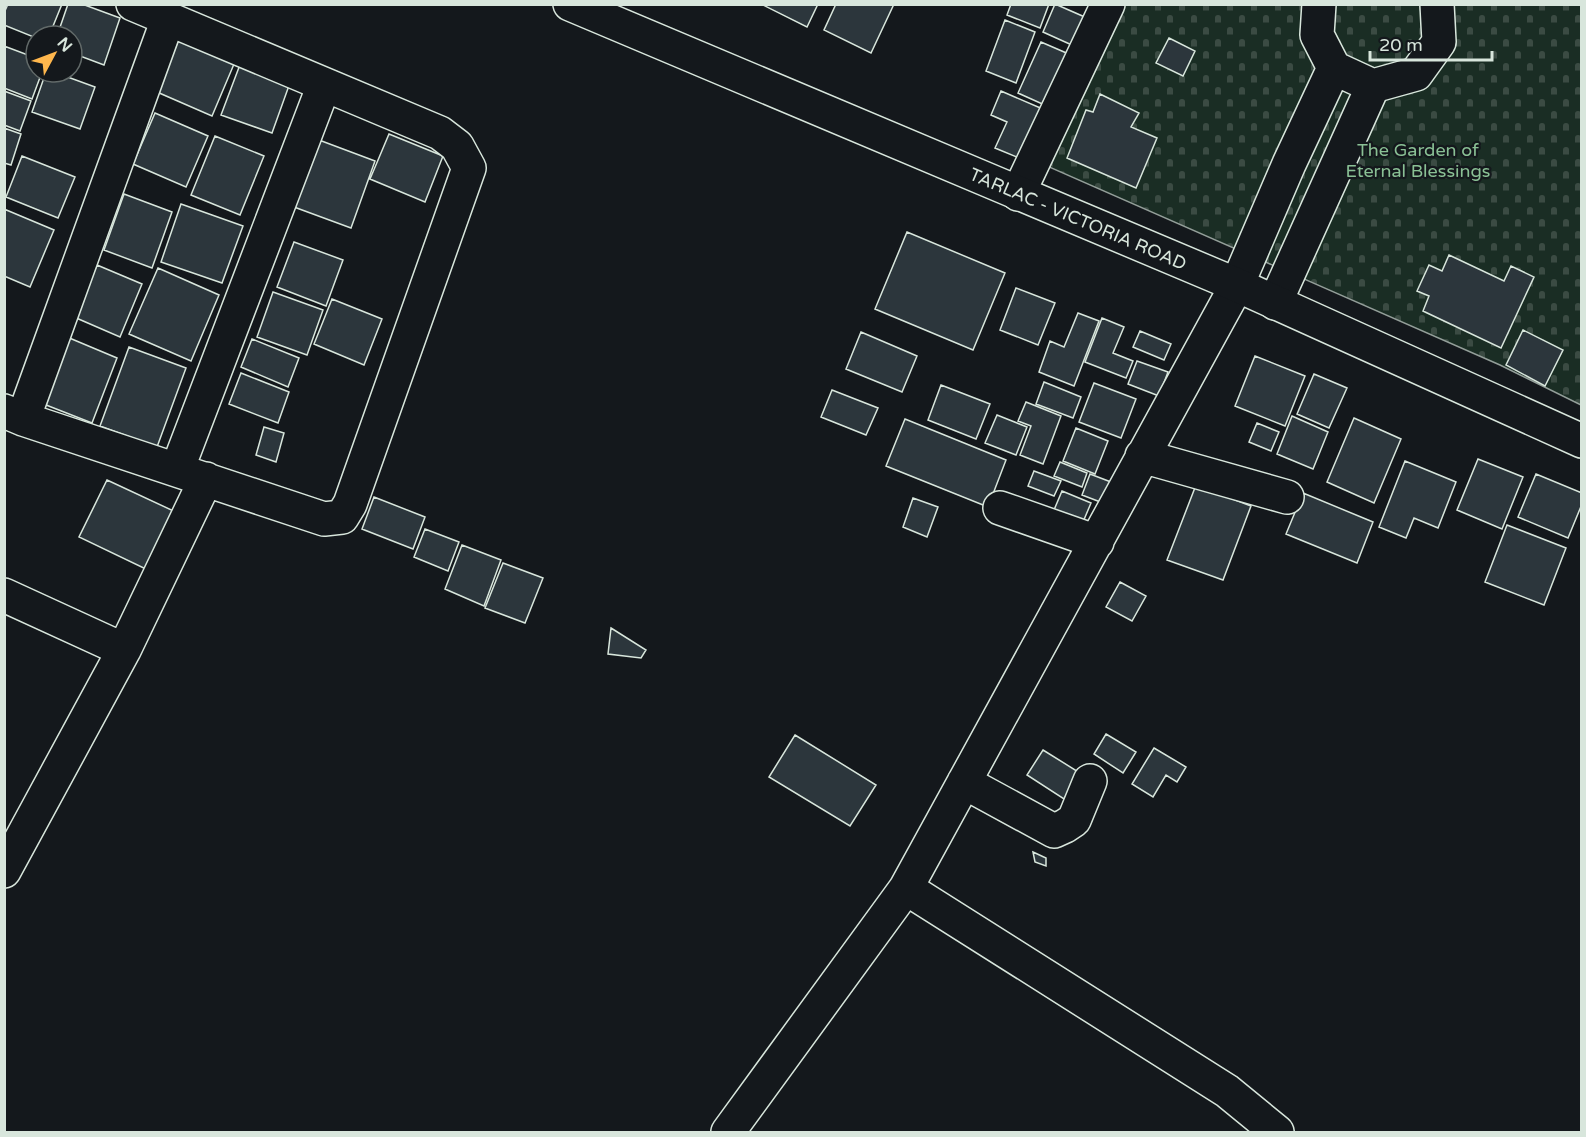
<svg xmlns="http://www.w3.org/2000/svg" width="1586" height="1137" viewBox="0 0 1586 1137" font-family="'Varela Round',sans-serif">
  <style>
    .cemetery { fill: url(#cemetery-stones); stroke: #939e99; stroke-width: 1.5 }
    .building { fill: #2c363c; stroke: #d8e6dc; stroke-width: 1.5 }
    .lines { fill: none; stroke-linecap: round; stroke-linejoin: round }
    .minor-casing { stroke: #d8e6dc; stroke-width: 36 }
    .major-casing { stroke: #d8e6dc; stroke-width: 36 }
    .minor { stroke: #14181c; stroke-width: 33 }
    .major { stroke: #14181c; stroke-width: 33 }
    .labels { text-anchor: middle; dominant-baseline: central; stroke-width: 4.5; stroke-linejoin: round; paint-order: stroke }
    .park-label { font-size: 18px; fill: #8ac095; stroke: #14181c }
    .street-label { font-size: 18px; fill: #d8e6dc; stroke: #14181c }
  </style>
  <defs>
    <pattern id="cemetery-stones" width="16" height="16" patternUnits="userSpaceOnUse" patternTransform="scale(1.5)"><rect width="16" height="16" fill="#1a2d24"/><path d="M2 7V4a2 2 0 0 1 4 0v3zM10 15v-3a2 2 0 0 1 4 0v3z" fill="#3b4b43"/></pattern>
  </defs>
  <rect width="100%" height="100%" fill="#14181c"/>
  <path class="cemetery" d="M 1117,5 L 1581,5 L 1581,405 L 1500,365 L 1040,163 Z"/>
  <path class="building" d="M 8,4 L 62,4 L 49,36 L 36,36 L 36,38 L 4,25 L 4,13 Z
    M 68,4 L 82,4 L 120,18 L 104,65 L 72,53 L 72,36 L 57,36 Z
    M 761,4 L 818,4 L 807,27 Z
    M 836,4 L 894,4 L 871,53 L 824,30 Z
    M 1011,4 L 1049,4 L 1040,28 L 1007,15 Z
    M 1055,4 L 1087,18 L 1074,46 L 1043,32 Z
    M 1005,20 L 1035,32 L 1016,83 L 986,71 Z
    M 181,34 L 237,57 L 212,116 L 157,92 Z
    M 1169,38 L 1195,51 L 1183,76 L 1156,63 Z
    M 1041,42 L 1071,55 L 1049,107 L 1018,93 Z
    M 4,46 L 36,58 L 36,72 L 42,72 L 32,99 L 4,88 Z
    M 241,62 L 291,80 L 272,133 L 221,115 Z
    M 46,72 L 54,72 L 95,87 L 80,129 L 32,112 Z
    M 4,91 L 31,101 L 20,131 L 4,125 Z
    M 1001,91 L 1045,110 L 1024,160 L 995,148 L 1007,122 L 991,115 Z
    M 1100,94 L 1139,113 L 1131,127 L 1157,138 L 1136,188 L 1067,158 L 1086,110 L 1093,112 Z
    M 155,113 L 208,136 L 186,187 L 133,164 Z
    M 4,128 L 21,134 L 11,165 L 4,163 Z
    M 389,134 L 443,156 L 425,202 L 370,179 Z
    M 215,136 L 264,156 L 240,215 L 191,195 Z
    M 319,140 L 375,161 L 351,228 L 294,207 Z
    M 22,156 L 75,177 L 58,218 L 6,197 Z
    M 124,194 L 172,212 L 152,268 L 104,250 Z
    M 181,204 L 243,226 L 222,283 L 161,262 Z
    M 4,209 L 54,230 L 30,287 L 4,276 Z
    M 907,232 L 1005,273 L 973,350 L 875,309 Z
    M 294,242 L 343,260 L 326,306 L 277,287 Z
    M 1449,255 L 1504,281 L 1511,266 L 1534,277 L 1501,348 L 1423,311 L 1429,296 L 1417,291 L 1429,265 L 1442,271 Z
    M 97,265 L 142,284 L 120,337 L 74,317 Z
    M 158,268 L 219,295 L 191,361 L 129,334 Z
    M 1016,288 L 1055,303 L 1038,345 L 1000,330 Z
    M 273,292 L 323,310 L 307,355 L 257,337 Z
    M 332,299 L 382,319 L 364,365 L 314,344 Z
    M 1078,313 L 1099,321 L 1074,386 L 1039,372 L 1050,341 L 1064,347 Z
    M 1102,318 L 1124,327 L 1113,353 L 1133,361 L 1126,378 L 1085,362 Z
    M 1523,330 L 1563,350 L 1545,386 L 1506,365 Z
    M 1140,331 L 1171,344 L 1164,360 L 1133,347 Z
    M 861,332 L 917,356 L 902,392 L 846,369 Z
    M 67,337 L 117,358 L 92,423 L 41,403 Z
    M 252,339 L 299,358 L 288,387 L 241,367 Z
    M 129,347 L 186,368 L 157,447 L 100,426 Z
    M 1255,356 L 1305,376 L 1285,426 L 1235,406 Z
    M 1137,361 L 1168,372 L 1159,396 L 1128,384 Z
    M 241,373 L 289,392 L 278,423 L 229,404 Z
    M 1314,374 L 1347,388 L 1329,428 L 1297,414 Z
    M 1044,382 L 1081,397 L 1073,418 L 1036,404 Z
    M 1094,383 L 1136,399 L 1121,438 L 1079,422 Z
    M 941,385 L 990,404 L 976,439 L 928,420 Z
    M 832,390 L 878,408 L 866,435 L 821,417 Z
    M 1026,402 L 1061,416 L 1043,464 L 1020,455 L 1031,426 L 1018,421 Z
    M 997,415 L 1027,427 L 1016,455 L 985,443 Z
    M 1292,416 L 1328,432 L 1313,469 L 1277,454 Z
    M 1354,418 L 1401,439 L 1374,503 L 1327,482 Z
    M 905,419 L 1006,460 L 988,507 L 886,466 Z
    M 1257,423 L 1279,432 L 1271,451 L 1249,442 Z
    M 264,427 L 284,433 L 276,462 L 256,455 Z
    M 1076,428 L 1108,441 L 1095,474 L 1063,461 Z
    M 1478,459 L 1523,477 L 1502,529 L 1457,510 Z
    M 1405,461 L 1456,482 L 1438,528 L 1414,518 L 1406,538 L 1379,527 Z
    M 1060,462 L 1087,473 L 1082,487 L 1054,476 Z
    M 1034,471 L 1061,481 L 1054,496 L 1028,486 Z
    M 1090,474 L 1111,482 L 1103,503 L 1082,495 Z
    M 1536,474 L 1582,493 L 1582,504 L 1568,538 L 1518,517 Z
    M 107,480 L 180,514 L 152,572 L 79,537 Z
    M 1196,485 L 1251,506 L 1223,580 L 1167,560 Z
    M 1062,491 L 1091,503 L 1083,522 L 1054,510 Z
    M 1303,493 L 1373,522 L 1357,563 L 1286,534 Z
    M 374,497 L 425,517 L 413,549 L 362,529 Z
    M 913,498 L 938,507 L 927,537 L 903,527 Z
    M 1507,525 L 1566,548 L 1544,605 L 1485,582 Z
    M 425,529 L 459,542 L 448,571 L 414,557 Z
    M 462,545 L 501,560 L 484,606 L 445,589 Z
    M 503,563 L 543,578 L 525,623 L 485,608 Z
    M 1120,582 L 1146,596 L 1132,621 L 1106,607 Z
    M 611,628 L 646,650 L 641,658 L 608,654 Z
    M 1106,734 L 1136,752 L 1123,773 L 1094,754 Z
    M 795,735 L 876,785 L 850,826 L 769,777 Z
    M 1154,748 L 1186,767 L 1177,782 L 1166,775 L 1153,797 L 1132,784 Z
    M 1043,750 L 1080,773 L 1064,799 L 1027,775 Z
    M 1033,852 L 1046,858 L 1046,866 L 1035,862 Z"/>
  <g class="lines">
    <defs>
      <path id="minor" d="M 1319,4 L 1317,35 L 1334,68 L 1373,86 L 1416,74 L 1439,42 L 1437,4
        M 1018,194 L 1108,4
        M 1275,303 L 1373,86
        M 4,411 L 23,419 L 324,519 L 342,517 L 350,504 L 469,168 L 457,146 L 440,133 L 133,4
        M 23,419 L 168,19
        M 1142,456 L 1287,497
        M 177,470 L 324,85
        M 1000,508 L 1097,542
        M 4,595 L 124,650
        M 964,782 L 1054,831 L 1065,826 L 1074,820 L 1090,781
        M 4,871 L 124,650 L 206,479
        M 906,888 L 1227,1091 L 1277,1132
        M 728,1132 L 906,888 L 1237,285 L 1289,164 L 1334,68"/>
      <path id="major" d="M 570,4 L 1237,285 L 1582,441"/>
    </defs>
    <use href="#minor" class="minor-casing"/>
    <use href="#major" class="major-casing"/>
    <use href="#minor" class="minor"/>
    <use href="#major" class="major"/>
  </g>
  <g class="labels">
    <g class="park-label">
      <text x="1418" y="150">The Garden of<tspan x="1418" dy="21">Eternal Blessings</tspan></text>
    </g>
    <g class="street-label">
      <text transform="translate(1078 219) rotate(23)">TARLAC - VICTORIA ROAD</text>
    </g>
  </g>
  <rect width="1586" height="1137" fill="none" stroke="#d8e6dc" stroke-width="12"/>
  <g transform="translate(54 54) rotate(49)"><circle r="28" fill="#14181c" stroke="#626a69" stroke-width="1.5"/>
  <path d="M0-4.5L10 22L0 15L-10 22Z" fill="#ffb74d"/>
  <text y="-9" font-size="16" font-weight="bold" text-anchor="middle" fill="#d8e6dc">N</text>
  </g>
  <path d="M1370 51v9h122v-9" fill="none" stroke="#d8e6dc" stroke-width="3"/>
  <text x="1379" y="51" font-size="18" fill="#d8e6dc" stroke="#14181c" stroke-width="4.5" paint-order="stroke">20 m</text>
</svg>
